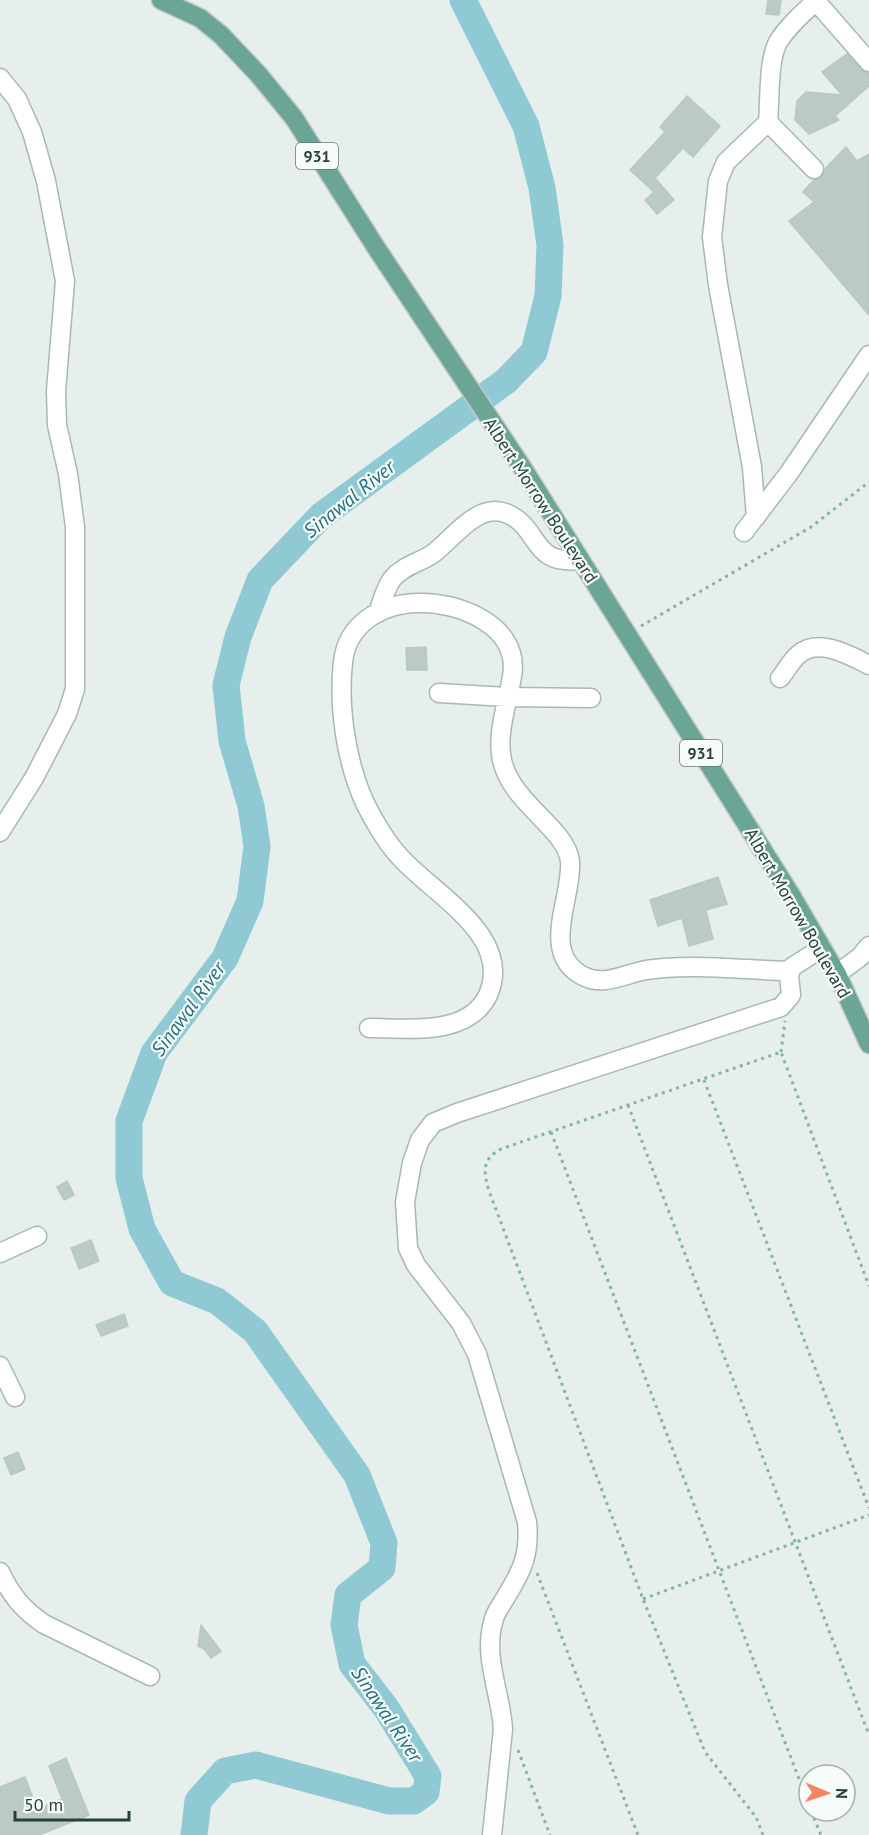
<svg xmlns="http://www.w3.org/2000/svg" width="869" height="1835" viewBox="0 0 869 1835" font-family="'PT Sans',sans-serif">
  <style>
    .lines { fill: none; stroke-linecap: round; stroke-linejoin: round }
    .river { stroke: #8ec9d4; stroke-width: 27 }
    .building { fill: #bbcac4; stroke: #b8c9c2; stroke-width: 1.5 }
    .minor-casing { stroke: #a8b8b2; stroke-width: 21 }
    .major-casing { stroke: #c2cac8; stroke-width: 21 }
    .path { stroke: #86b3a5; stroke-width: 3; stroke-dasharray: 3 4.5; stroke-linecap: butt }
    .minor { stroke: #fff; stroke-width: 18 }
    .major { stroke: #6aa596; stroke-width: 18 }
    .labels { text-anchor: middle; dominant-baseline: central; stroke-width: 4.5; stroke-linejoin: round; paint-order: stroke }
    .shield { fill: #f7fbf9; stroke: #637a73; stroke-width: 1.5 }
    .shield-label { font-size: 16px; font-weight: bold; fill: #24423a }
    .street-label { font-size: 18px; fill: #24423a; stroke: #f7fbf9 }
    .water-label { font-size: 20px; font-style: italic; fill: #1c6f80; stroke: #f7fbf9 }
  </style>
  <rect width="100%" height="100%" fill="#e6efeb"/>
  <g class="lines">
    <path class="river" d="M 194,1835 L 198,1801 L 225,1771 L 256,1765 L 389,1801 L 414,1801 L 426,1792 L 428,1776 L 386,1708 L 352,1664 L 344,1625 L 348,1595 L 382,1568 L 384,1543 L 357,1475 L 255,1331 L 217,1301 L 172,1283 L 142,1229 L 129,1178 L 129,1121 L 154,1053 L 225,958 L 250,901 L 257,846 L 251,806 L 232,741 L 226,685 L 238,637 L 260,580 L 321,516 L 506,381 L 534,352 L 548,296 L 550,245 L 542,188 L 526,126 L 463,0"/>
  </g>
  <path class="building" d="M 768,0 L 781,0 L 779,15 L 766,14 Z
    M 847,54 L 861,70 L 869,73 L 869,86 L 835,116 L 839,120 L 809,134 L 795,120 L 797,101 L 806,92 L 842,95 L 822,72 Z
    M 687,96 L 720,126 L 693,157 L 683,148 L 655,178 L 674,200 L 657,214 L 645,200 L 654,192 L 630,170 L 665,132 L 660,127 Z
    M 846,147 L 857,161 L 869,154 L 869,315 L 789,221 L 814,202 L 803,192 L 814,180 L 822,177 L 825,169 Z
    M 426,647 L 427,670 L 407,670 L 406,648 Z
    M 718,877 L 727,904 L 706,910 L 713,939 L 689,946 L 682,918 L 658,926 L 650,900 Z
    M 67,1181 L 74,1195 L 64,1200 L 57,1187 Z
    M 91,1240 L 99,1261 L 79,1269 L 71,1248 Z
    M 124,1314 L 128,1326 L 101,1336 L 96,1325 Z
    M 18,1452 L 25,1469 L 11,1475 L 4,1458 Z
    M 201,1625 L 221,1651 L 211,1658 L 204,1649 L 198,1646 Z
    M 66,1758 L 89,1815 L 39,1835 L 0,1835 L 0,1787 L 25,1777 L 37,1809 L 62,1799 L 49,1766 Z"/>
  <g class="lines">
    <defs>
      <path id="minor" d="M 815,0 L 869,62
        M 0,78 L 17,99 L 32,132 L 46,181 L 65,281 L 56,391 L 57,425 L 68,474 L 75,527 L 75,689 L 67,714 L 34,778 L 0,832
        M 768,122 L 814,169
        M 756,517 L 752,467 L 718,285 L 712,237 L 718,181 L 726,162 L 768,122 C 770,101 768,60 778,42 C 788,26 803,13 817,0
        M 744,532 L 789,473 L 869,355
        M 378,613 C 382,601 385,589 392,579 C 403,566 418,563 431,555 C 452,541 477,500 508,514 C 541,529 530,565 580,560
        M 780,678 C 786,671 791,661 798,655 C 818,637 849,655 869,665
        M 439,693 L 507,697 L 591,698
        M 837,974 L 860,957 L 869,946
        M 369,1028 C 407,1028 468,1037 488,995 C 514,936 434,895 400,857 C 387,843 373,820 365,803 C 346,762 338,706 343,662 C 347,624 381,604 417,603 C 458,601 521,626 512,676 C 508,703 496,733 502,760 C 511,803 566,828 570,861 C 573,898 539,953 583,976 C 604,987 624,974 646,970 C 692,963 743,970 789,971
        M 0,1253 L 37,1236
        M 0,1366 L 15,1397
        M 0,1572 C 11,1595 22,1609 44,1624 L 150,1676
        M 492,1835 L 503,1729 C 501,1693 482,1656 494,1619 C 496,1611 503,1603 507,1595 C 523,1569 530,1553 527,1522 L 477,1354 L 461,1323 L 416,1265 L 408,1248 L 405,1202 L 412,1163 L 420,1140 L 433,1123 L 457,1113 L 781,1007 L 791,995 L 789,975 L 792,967 L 822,948"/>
      <path id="major" d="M 161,0 L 200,18 L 221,35 L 258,74 L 294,118 L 377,249 L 522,467 L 791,895 L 837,974 L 869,1044"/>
    </defs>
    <use href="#minor" class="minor-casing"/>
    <use href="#major" class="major-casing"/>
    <path class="path" d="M 641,626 L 811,527 L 869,482
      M 781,1052 L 785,1021
      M 704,1080 L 869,1508
      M 628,1105 L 869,1735
      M 551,1132 L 809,1805
      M 537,1573 L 638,1835
      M 643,1599 L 869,1515
      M 518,1750 L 550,1835
      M 811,1811 L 821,1835
      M 763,1835 L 756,1817 L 705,1752 L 643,1599 L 489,1191 C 483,1171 482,1159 501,1149 L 781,1052 L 869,1286"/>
    <use href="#minor" class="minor"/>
    <use href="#major" class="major"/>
  </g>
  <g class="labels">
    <g class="shield">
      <rect x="296" y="143" width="42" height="26" rx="4.5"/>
      <rect x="680" y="740" width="42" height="26" rx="4.5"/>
    </g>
    <g class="shield-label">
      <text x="317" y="156">931</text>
      <text x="701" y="753">931</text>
    </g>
    <g class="street-label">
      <text transform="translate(541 500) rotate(57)">Albert Morrow Boulevard</text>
      <text transform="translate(798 913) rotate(60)">Albert Morrow Boulevard</text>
    </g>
    <g class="water-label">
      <text transform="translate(349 499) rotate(-39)">Sinawal River</text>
      <text transform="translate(188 1009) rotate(-54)">Sinawal River</text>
      <text transform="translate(387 1714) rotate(56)">Sinawal River</text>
    </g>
  </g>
  <g transform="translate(827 1793) rotate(92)"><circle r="28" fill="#f7fbf9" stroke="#a3b1ad" stroke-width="1.5"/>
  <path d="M0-4.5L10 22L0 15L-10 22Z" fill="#f4845f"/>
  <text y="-9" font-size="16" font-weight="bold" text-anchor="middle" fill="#24423a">N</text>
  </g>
  <path d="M15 1811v9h114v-9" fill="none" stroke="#24423a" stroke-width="3"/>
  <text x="24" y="1811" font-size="18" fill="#24423a" stroke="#f7fbf9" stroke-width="4.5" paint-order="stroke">50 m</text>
</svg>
